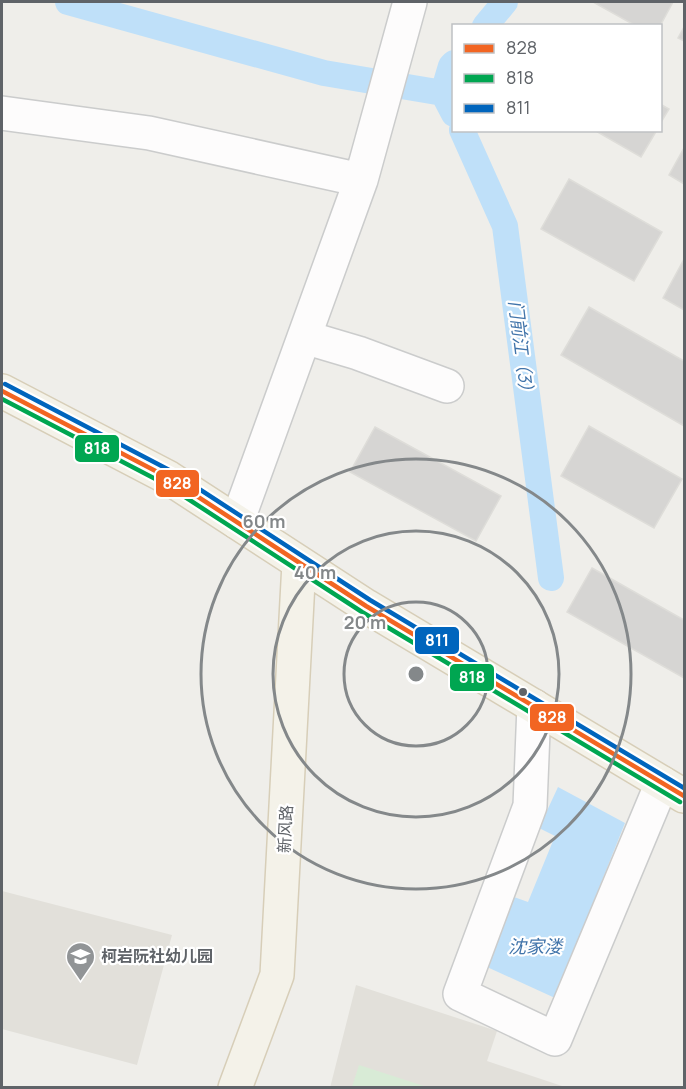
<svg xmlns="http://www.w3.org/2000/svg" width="686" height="1089" viewBox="0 0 686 1089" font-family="Manrope,'Noto Sans SC',sans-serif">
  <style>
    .education { fill: #e2e0da }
    .green { fill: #d8ebd6 }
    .water { fill: #bfe0f9 }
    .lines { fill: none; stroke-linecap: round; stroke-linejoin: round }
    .canal { stroke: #bfe0f9; stroke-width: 26 }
    .building { fill: #d6d5d3; stroke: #deddd9; stroke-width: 1.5 }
    .minor-casing { stroke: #cbcccc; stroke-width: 36 }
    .major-casing { stroke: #d7ceb8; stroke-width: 36 }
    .minor { stroke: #fdfcfc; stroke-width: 33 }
    .major { stroke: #f4f2e9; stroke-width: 33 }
    .bus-1-casing { stroke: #fff; stroke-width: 9 }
    .bus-2-casing { stroke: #fff; stroke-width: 9 }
    .bus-3-casing { stroke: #fff; stroke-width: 9 }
    .bus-1 { stroke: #f26522; stroke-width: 4.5 }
    .bus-2 { stroke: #00a651; stroke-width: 4.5 }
    .bus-3 { stroke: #0065bd; stroke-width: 4.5 }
    .ring { fill: none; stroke: #84888a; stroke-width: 3 }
    .bus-dot { fill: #5f6368; stroke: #fff; stroke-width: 2 }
    .labels { text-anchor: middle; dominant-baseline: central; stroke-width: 4.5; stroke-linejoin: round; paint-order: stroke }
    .street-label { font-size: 16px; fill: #5f6368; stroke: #fff }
    .poi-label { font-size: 16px; font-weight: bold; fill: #5f6368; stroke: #fff; text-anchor: start }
    .water-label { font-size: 18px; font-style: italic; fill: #4174aa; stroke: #fff }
    .centre { fill: #84888a; stroke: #fff; stroke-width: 3 }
    .ring-label { font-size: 18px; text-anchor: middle; font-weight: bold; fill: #84888a; stroke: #fff; stroke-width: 4.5; stroke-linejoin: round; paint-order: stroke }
    .line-badge { stroke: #fff; stroke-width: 2 }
    .badge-label { font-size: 16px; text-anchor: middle; font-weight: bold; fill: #fff }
  </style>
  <rect width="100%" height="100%" fill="#efeeea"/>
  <path class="education" d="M 2,891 L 172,935 L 137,1065 L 2,1029 Z
    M 356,985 L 497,1031 L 487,1061 L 565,1087 L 330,1088 Z"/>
  <path class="green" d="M 359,1065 L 427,1087 L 352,1087 Z"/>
  <path class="water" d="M 558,787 L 625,823 L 555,998 L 487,967 L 514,897 L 528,902 L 555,836 L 539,828 Z"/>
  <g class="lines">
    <path class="canal" d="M 68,2 L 324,73 L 443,93
      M 485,26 L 505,2
      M 454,63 L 451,66 L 443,93 L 454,114
      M 462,130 L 505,226 L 551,578"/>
  </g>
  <path class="building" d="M 593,2 L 673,2 L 660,26 L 636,26 Z
    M 684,27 L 684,41 L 678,38 Z
    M 660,104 L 669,109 L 660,124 Z
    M 594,130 L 657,130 L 641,157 Z
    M 684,148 L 684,184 L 669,175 Z
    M 569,179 L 662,232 L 634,281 L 541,229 Z
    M 684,259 L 684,310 L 663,298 Z
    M 589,307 L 684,361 L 684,426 L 561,355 Z
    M 589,426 L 682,479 L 654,528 L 561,476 Z
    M 375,427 L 501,496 L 476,541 L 350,472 Z
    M 592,568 L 684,620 L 684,678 L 567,612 Z"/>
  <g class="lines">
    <defs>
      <path id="minor" d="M 2,113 L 149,133 L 361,180
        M 304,337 L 358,353 L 447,386
        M 237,522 L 361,180 L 410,2
        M 534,706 L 530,806 L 460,994 L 555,1039 L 662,783"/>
      <path id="major" d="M 2,391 L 169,478 L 366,606 L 684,796
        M 235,1088 L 277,975 L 299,563"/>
    </defs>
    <use href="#minor" class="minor-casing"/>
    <use href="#major" class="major-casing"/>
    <use href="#minor" class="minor"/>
    <use href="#major" class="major"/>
    <defs>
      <path id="bus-1" d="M 2,391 L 169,478 L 366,606 L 684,796"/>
      <path id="bus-2" d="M 2,399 L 165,484 L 362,612 L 680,802"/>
      <path id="bus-3" d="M 5,384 L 173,472 L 370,600 L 684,788"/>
    </defs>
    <use href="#bus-1" class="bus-1-casing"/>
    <use href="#bus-2" class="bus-2-casing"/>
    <use href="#bus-3" class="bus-3-casing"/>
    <use href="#bus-1" class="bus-1"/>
    <use href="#bus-2" class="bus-2"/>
    <use href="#bus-3" class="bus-3"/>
  </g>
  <g class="ring">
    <circle cx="416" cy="674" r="72"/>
    <circle cx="416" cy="674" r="143"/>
    <circle cx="416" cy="674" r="215"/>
  </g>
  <defs>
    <symbol id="school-pin" viewBox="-11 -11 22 30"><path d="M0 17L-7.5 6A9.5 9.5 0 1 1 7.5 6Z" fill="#919496" stroke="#fff"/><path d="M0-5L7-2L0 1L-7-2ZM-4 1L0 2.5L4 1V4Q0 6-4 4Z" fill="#fff"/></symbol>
  </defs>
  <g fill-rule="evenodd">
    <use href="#school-pin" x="64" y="940" width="33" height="45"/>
  </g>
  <circle class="bus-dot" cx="523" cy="692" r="5"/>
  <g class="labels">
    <g class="street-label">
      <text transform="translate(285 829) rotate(-87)">新风路</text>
    </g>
    <g class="poi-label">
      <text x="101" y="956">柯岩阮社幼儿园</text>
    </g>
    <g class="water-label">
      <text transform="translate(522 350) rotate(83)">门前江（3）</text>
      <text x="535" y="946">沈家溇</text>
    </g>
  </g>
  <circle cx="416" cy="674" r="9" class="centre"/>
  <g class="ring-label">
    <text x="264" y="528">60 m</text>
    <text x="315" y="579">40 m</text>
    <text x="365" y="629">20 m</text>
  </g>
  <g class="line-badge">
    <rect x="74" y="434" width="46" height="29" rx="6" fill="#00a651"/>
    <rect x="155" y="469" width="45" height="29" rx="6" fill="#f26522"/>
    <rect x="414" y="626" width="46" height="29" rx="6" fill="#0065bd"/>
    <rect x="449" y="663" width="46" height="29" rx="6" fill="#00a651"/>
    <rect x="529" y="703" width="46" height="29" rx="6" fill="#f26522"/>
  </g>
  <g class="badge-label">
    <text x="97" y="454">818</text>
    <text x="177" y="489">828</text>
    <text x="437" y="646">811</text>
    <text x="472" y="683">818</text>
    <text x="552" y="723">828</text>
  </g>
  <rect width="686" height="1089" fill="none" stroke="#5f6368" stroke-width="6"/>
  <rect x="452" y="24" width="210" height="108" fill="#ffffff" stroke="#bfc1c3" stroke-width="1.5"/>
  <rect x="464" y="44" width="30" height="9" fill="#f26522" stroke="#bfc1c3" stroke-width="1.5"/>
  <text x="506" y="54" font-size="18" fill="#5f6368">828</text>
  <rect x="464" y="74" width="30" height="9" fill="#00a651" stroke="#bfc1c3" stroke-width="1.5"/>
  <text x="506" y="84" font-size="18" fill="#5f6368">818</text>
  <rect x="464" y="104" width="30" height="9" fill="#0065bd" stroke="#bfc1c3" stroke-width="1.5"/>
  <text x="506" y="114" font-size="18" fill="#5f6368">811</text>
</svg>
